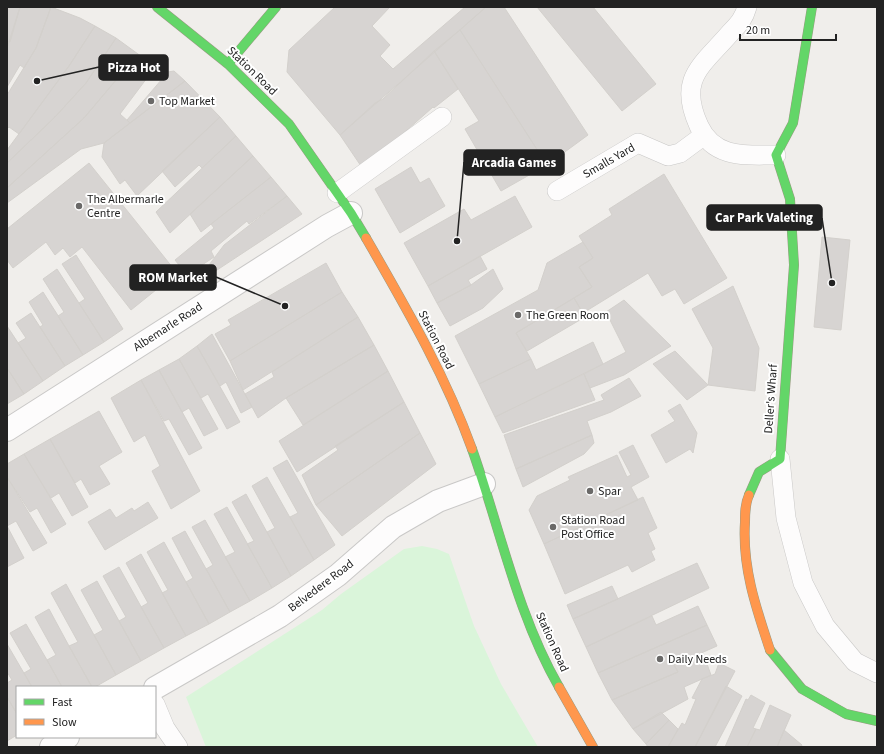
<svg xmlns="http://www.w3.org/2000/svg" width="884" height="754" viewBox="0 0 884 754" font-family="'Source Sans 3',sans-serif">
  <style>
    .park { fill: #daf5da }
    .building { fill: #d7d4d2; stroke: #d3d0cc }
    .lines { fill: none; stroke-linecap: round; stroke-linejoin: round }
    .lane-casing { stroke: #c9c8c7; stroke-width: 20 }
    .street-casing { stroke: #c9c8c7; stroke-width: 24 }
    .fast-casing { stroke: #999a82; stroke-width: 10 }
    .slow-casing { stroke: #999a82; stroke-width: 10 }
    .lane { stroke: #fdfcfc; stroke-width: 19 }
    .street { stroke: #fdfcfc; stroke-width: 22 }
    .fast { stroke: #63d668; stroke-width: 9 }
    .slow { stroke: #ff974d; stroke-width: 9 }
    .poi-dot { fill: #6a6968; stroke: #fff; stroke-width: 1.5 }
    .labels { text-anchor: middle; dominant-baseline: central; stroke-width: 4; stroke-linejoin: round; paint-order: stroke }
    .street-label { font-size: 12px; fill: #222; stroke: #fff }
    .poi-label { font-size: 12px; fill: #222; stroke: #fff; text-anchor: start }
    .leader { fill: none; stroke: #222; stroke-width: 1.5 }
    .callout-dot { fill: #222; stroke: #fff; stroke-width: 1.5 }
    .callout { fill: #222; stroke: #222; stroke-width: 1.5 }
    .callout-label { font-size: 13px; text-anchor: middle; font-weight: bold; fill: #fff }
  </style>
  <rect width="100%" height="100%" fill="#f0eeeb"/>
  <path class="park" d="M 422,546 L 437,549 L 449,554 L 474,626 L 501,684 L 538,747 L 206,747 L 186,697 L 322,610 L 341,594 L 404,549 Z"/>
  <path class="building" d="M 7,7 L 20,7 L 10,42 L 7,42 Z
    M 20,7 L 51,7 L 36,48 L 24,68 L 20,65 L 7,87 L 7,48 Z
    M 51,7 L 80,18 L 95,26 L 69,66 L 19,134 L 9,127 L 7,129 L 7,95 L 36,48 Z
    M 335,7 L 390,7 L 372,26 L 390,45 L 380,56 L 393,69 L 465,7 L 486,7 L 340,135 L 287,72 L 289,50 Z
    M 486,7 L 504,7 L 588,135 L 547,165 L 460,30 Z
    M 537,7 L 593,7 L 656,84 L 622,111 Z
    M 95,26 L 116,38 L 86,83 L 55,117 L 7,163 L 7,150 L 69,66 Z
    M 460,30 L 547,165 L 501,191 L 465,129 L 479,121 L 434,51 Z
    M 116,38 L 138,54 L 84,118 L 7,188 L 7,163 L 55,117 L 86,83 Z
    M 434,51 L 458,89 L 434,108 L 433,107 L 363,169 L 340,135 L 375,103 L 383,99 Z
    M 138,54 L 156,66 L 120,114 L 130,123 L 104,143 L 81,149 L 7,203 L 7,188 L 84,118 Z
    M 174,71 L 185,81 L 130,123 L 127,120 L 168,72 Z
    M 185,81 L 220,117 L 137,196 L 125,180 L 120,184 L 102,157 L 104,143 Z
    M 220,117 L 236,136 L 202,168 L 199,165 L 175,187 L 162,171 Z
    M 236,136 L 253,156 L 170,233 L 156,212 Z
    M 253,156 L 271,177 L 201,232 L 190,214 Z
    M 89,163 L 177,273 L 131,310 L 82,247 L 70,257 L 63,248 L 55,255 L 46,242 L 13,268 L 7,260 L 7,229 Z
    M 411,167 L 420,183 L 429,178 L 445,206 L 400,233 L 375,189 Z
    M 664,174 L 727,278 L 684,304 L 675,289 L 662,296 L 648,273 L 583,313 L 574,298 L 592,287 L 579,267 L 593,258 L 579,236 L 612,215 L 609,209 Z
    M 271,177 L 287,196 L 249,224 L 247,221 L 211,251 L 214,257 L 187,275 L 175,260 L 214,228 L 211,224 Z
    M 287,196 L 302,214 L 214,272 L 209,265 L 224,245 Z
    M 515,196 L 532,227 L 428,286 L 404,243 L 464,209 L 471,220 Z
    M 822,237 L 850,240 L 841,330 L 814,327 Z
    M 583,242 L 593,258 L 579,267 L 592,287 L 516,333 L 531,359 L 479,384 L 455,336 L 538,290 L 547,263 Z
    M 76,255 L 123,329 L 104,342 L 79,303 L 85,299 L 62,264 Z
    M 480,256 L 487,269 L 468,280 L 471,285 L 437,303 L 428,286 Z
    M 326,263 L 342,292 L 230,361 L 215,334 L 231,325 L 228,320 Z
    M 57,269 L 104,342 L 83,355 L 58,316 L 64,312 L 43,279 Z
    M 493,269 L 503,289 L 483,308 L 450,326 L 437,303 L 471,285 Z
    M 733,286 L 759,348 L 755,391 L 708,385 L 713,348 L 692,309 Z
    M 43,292 L 83,355 L 65,366 L 40,327 L 43,325 L 29,302 Z
    M 342,292 L 358,317 L 243,390 L 230,361 Z
    M 574,298 L 585,317 L 527,351 L 516,333 Z
    M 624,300 L 671,346 L 624,375 L 590,388 L 584,374 L 626,352 L 606,312 Z
    M 31,313 L 65,366 L 43,381 L 18,343 L 26,338 L 16,323 Z
    M 358,317 L 374,345 L 286,398 L 258,418 L 245,394 L 274,377 L 272,372 Z
    M 7,326 L 43,381 L 24,394 L 7,368 Z
    M 212,334 L 252,407 L 241,413 L 226,382 L 220,386 L 197,346 Z
    M 593,342 L 603,364 L 495,417 L 479,384 L 531,359 L 536,370 Z
    M 374,345 L 388,371 L 303,425 L 286,398 Z
    M 197,346 L 240,422 L 227,429 L 208,394 L 201,398 L 179,359 Z
    M 675,351 L 708,385 L 687,400 L 653,364 Z
    M 179,359 L 218,429 L 204,436 L 189,408 L 182,412 L 159,370 Z
    M 7,368 L 24,394 L 7,404 Z
    M 159,370 L 202,448 L 189,455 L 169,419 L 164,421 L 141,380 Z
    M 388,371 L 404,402 L 297,472 L 279,441 Z
    M 584,374 L 595,400 L 503,433 L 495,417 Z
    M 629,378 L 641,396 L 611,412 L 587,421 L 592,435 L 516,469 L 504,435 L 604,400 L 601,395 Z
    M 141,380 L 200,491 L 171,509 L 152,471 L 160,466 L 145,435 L 134,442 L 111,398 Z
    M 404,402 L 420,433 L 316,505 L 302,475 L 338,450 L 335,446 Z
    M 680,404 L 697,433 L 693,453 L 690,449 L 666,463 L 651,435 L 675,421 L 668,411 Z
    M 99,411 L 122,452 L 99,466 L 110,484 L 90,495 L 81,479 L 75,483 L 50,439 Z
    M 420,433 L 436,464 L 342,536 L 316,505 Z
    M 592,435 L 594,443 L 584,454 L 523,487 L 516,469 Z
    M 50,439 L 88,507 L 72,516 L 59,493 L 51,498 L 24,454 Z
    M 633,445 L 649,477 L 631,487 L 638,500 L 544,544 L 529,510 L 537,496 L 570,480 L 568,477 L 617,455 L 627,477 L 631,475 L 619,452 Z
    M 24,454 L 66,524 L 51,533 L 37,508 L 30,512 L 7,477 L 7,464 Z
    M 287,460 L 335,545 L 314,560 L 290,517 L 298,513 L 273,468 Z
    M 7,477 L 47,543 L 33,551 L 16,521 L 7,526 Z
    M 267,477 L 314,560 L 291,576 L 267,532 L 275,528 L 252,486 Z
    M 246,494 L 291,576 L 272,588 L 247,544 L 254,541 L 232,502 Z
    M 643,497 L 657,528 L 648,533 L 655,549 L 651,551 L 655,560 L 632,572 L 628,565 L 565,594 L 544,544 Z
    M 148,502 L 158,518 L 105,550 L 88,522 L 110,509 L 116,518 L 132,508 L 134,511 Z
    M 227,507 L 272,588 L 250,601 L 225,557 L 235,552 L 214,514 Z
    M 205,520 L 250,601 L 230,612 L 206,569 L 213,565 L 192,527 Z
    M 7,526 L 24,558 L 7,567 Z
    M 185,531 L 230,612 L 209,624 L 186,582 L 193,578 L 172,538 Z
    M 164,542 L 209,624 L 186,636 L 162,593 L 168,590 L 147,552 Z
    M 141,554 L 186,636 L 164,648 L 141,607 L 148,603 L 126,563 Z
    M 697,563 L 709,588 L 586,647 L 573,619 Z
    M 119,567 L 164,648 L 141,661 L 119,621 L 126,617 L 103,576 Z
    M 97,581 L 141,661 L 116,675 L 94,635 L 103,630 L 81,590 Z
    M 66,584 L 116,675 L 95,687 L 92,687 L 69,646 L 78,642 L 51,593 Z
    M 612,586 L 618,599 L 573,619 L 567,605 Z
    M 698,606 L 707,625 L 598,673 L 586,647 L 652,616 L 656,625 Z
    M 49,609 L 69,646 L 92,687 L 62,687 L 47,660 L 56,655 L 35,617 Z
    M 26,624 L 47,660 L 62,687 L 32,687 L 24,673 L 31,669 L 10,633 Z
    M 707,625 L 717,646 L 674,665 L 678,672 L 612,700 L 598,673 Z
    M 7,644 L 32,687 L 17,687 L 17,714 L 7,697 L 7,683 L 12,680 L 7,672 Z
    M 703,653 L 711,675 L 684,687 L 688,699 L 633,729 L 612,700 L 678,672 L 674,665 Z
    M 719,663 L 735,671 L 695,747 L 668,747 L 682,723 L 685,725 L 696,699 L 692,698 L 702,679 L 715,674 Z
    M 726,686 L 742,696 L 715,747 L 695,747 Z
    M 751,695 L 765,703 L 753,728 L 756,729 L 747,747 L 725,747 L 746,699 L 748,700 Z
    M 7,697 L 17,714 L 17,735 L 7,741 Z
    M 770,705 L 791,715 L 777,747 L 747,747 L 756,729 L 760,730 Z
    M 661,712 L 669,720 L 646,744 L 633,729 Z
    M 669,720 L 678,729 L 668,747 L 648,747 L 646,744 Z
    M 784,730 L 802,745 L 801,747 L 777,747 Z"/>
  <g class="lines">
    <defs>
      <path id="lane" d="M 747,7 C 744,18 739,24 731,32 C 702,66 677,78 699,126 C 714,159 746,155 776,155
        M 557,191 L 638,143 L 668,156 L 680,153 L 703,136
        M 337,193 L 442,117
        M 780,459 L 786,518 L 803,583 L 825,626 L 855,662 L 877,673
        M 155,704 L 165,728 L 178,747"/>
      <path id="street" d="M 7,430 L 327,226 L 351,213
        M 155,688 L 280,616 L 338,575 L 393,527 L 438,501 L 484,484
        M 51,747 L 68,737"/>
      <path id="fast" d="M 157,7 L 228,64 L 289,124 L 351,213 L 366,238
        M 228,64 L 276,7
        M 472,449 C 500,528 517,614 559,687
        M 749,495 L 759,472 L 780,459 L 794,265 L 790,199 L 776,155 L 793,123 L 812,7
        M 770,650 L 802,689 L 846,714 L 877,721"/>
      <path id="slow" d="M 366,238 C 405,306 445,374 472,449
        M 749,495 C 745,504 745,513 745,522 C 742,567 756,608 770,650
        M 559,687 L 593,747"/>
    </defs>
    <use href="#lane" class="lane-casing"/>
    <use href="#street" class="street-casing"/>
    <use href="#fast" class="fast-casing"/>
    <use href="#slow" class="slow-casing"/>
    <use href="#lane" class="lane"/>
    <use href="#street" class="street"/>
    <use href="#fast" class="fast"/>
    <use href="#slow" class="slow"/>
  </g>
  <g class="poi-dot">
    <circle cx="151" cy="101" r="4"/>
    <circle cx="79" cy="206" r="4"/>
    <circle cx="518" cy="315" r="4"/>
    <circle cx="590" cy="491" r="4"/>
    <circle cx="553" cy="527" r="4"/>
    <circle cx="660" cy="659" r="4"/>
  </g>
  <g class="labels">
    <g class="street-label">
      <text transform="translate(252 71) rotate(44)">Station Road</text>
      <text transform="translate(609 161) rotate(-30)">Smalls Yard</text>
      <text transform="translate(168 327) rotate(-33)">Albemarle Road</text>
      <text transform="translate(436 340) rotate(63)">Station Road</text>
      <text transform="translate(771 399) rotate(-86)">Deller's Wharf</text>
      <text transform="translate(321 586) rotate(-37)">Belvedere Road</text>
      <text transform="translate(552 642) rotate(66)">Station Road</text>
    </g>
    <g class="poi-label">
      <text x="159" y="101">Top Market</text>
      <text x="87" y="199">The Albermarle<tspan x="87" dy="14">Centre</tspan></text>
      <text x="526" y="315">The Green Room</text>
      <text x="598" y="491">Spar</text>
      <text x="561" y="520">Station Road<tspan x="561" dy="14">Post Office</tspan></text>
      <text x="668" y="659">Daily Needs</text>
    </g>
  </g>
  <path class="leader" d="M37 81L99 67M457 241L464 162M832 283L822 218M285 306L216 277"/>
  <g class="callout-dot">
    <circle cx="37" cy="81" r="4"/>
    <circle cx="457" cy="241" r="4"/>
    <circle cx="832" cy="283" r="4"/>
    <circle cx="285" cy="306" r="4"/>
  </g>
  <g class="callout">
    <rect x="99" y="55" width="69" height="25" rx="4"/>
    <rect x="464" y="150" width="100" height="25" rx="4"/>
    <rect x="707" y="205" width="115" height="25" rx="4"/>
    <rect x="130" y="265" width="86" height="25" rx="4"/>
  </g>
  <g class="callout-label">
    <text x="134" y="72">Pizza Hot</text>
    <text x="514" y="167">Arcadia Games</text>
    <text x="764" y="222">Car Park Valeting</text>
    <text x="173" y="282">ROM Market</text>
  </g>
  <rect width="884" height="754" fill="none" stroke="#222222" stroke-width="16"/>
  <rect x="16" y="686" width="140" height="52" fill="#ffffff" stroke="#a7a7a7"/>
  <rect x="24" y="699" width="20" height="6" fill="#63d668" stroke="#a7a7a7"/>
  <text x="52" y="706" font-size="12" fill="#222222">Fast</text>
  <rect x="24" y="719" width="20" height="6" fill="#ff974d" stroke="#a7a7a7"/>
  <text x="52" y="726" font-size="12" fill="#222222">Slow</text>
  <path d="M740 34v6h96v-6" fill="none" stroke="#222222" stroke-width="2"/>
  <text x="746" y="34" font-size="12" fill="#222222" stroke="#ffffff" stroke-width="3" paint-order="stroke">20 m</text>
</svg>
